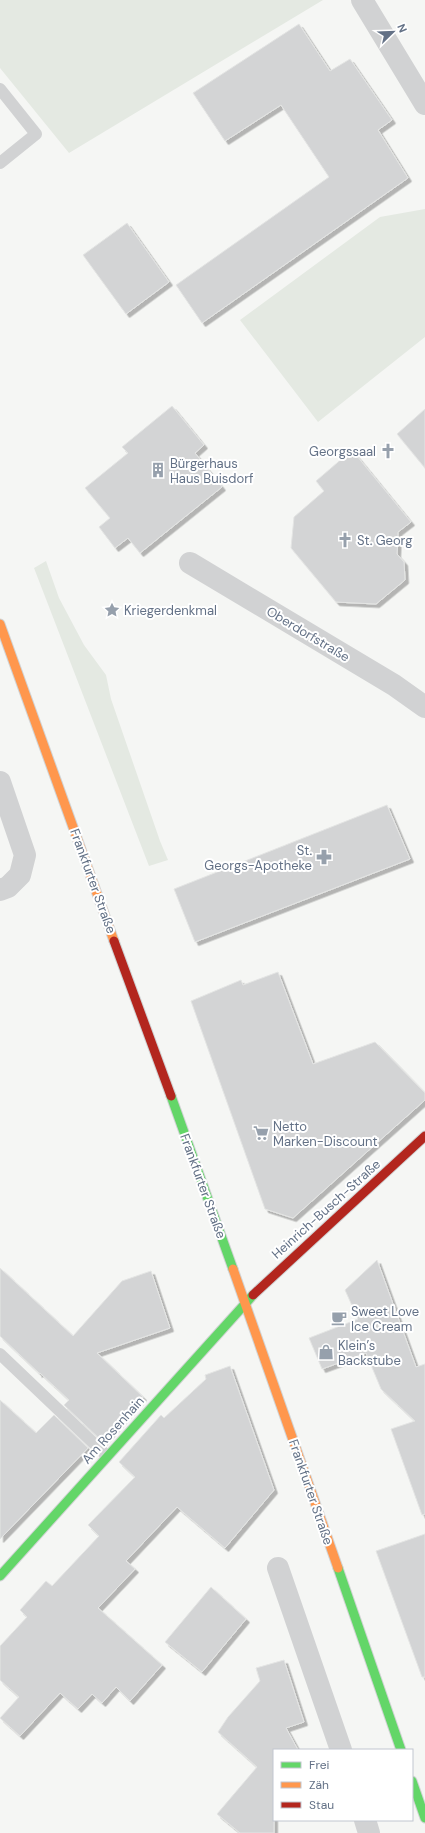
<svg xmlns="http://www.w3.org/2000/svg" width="425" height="1833" viewBox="0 0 425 1833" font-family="'DM Sans',sans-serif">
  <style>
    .green { fill: #e4e9e2 }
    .building { fill: #d3d4d5; stroke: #e4e5e4; filter: url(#shadow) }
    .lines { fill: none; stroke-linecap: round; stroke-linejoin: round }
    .fast-casing { stroke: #d1d3d4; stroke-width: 11 }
    .slow-casing { stroke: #d1d3d4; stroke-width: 11 }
    .jam-casing { stroke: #d1d3d4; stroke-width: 11 }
    .lane { stroke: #d1d2d3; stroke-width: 12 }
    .street { stroke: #d1d2d3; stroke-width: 22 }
    .fast { stroke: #63d668; stroke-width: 9 }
    .slow { stroke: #ff974d; stroke-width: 9 }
    .jam { stroke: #b3261e; stroke-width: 9 }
    .labels { text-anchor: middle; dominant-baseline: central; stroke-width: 4; stroke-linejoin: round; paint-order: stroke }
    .poi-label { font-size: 13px; fill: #637186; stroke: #fff; text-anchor: start }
    .street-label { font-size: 13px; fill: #637186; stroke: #fff }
  </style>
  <defs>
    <filter id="shadow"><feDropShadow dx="3.5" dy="3.5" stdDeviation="0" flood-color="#0004"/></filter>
  </defs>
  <rect width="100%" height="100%" fill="#f5f6f4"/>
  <path class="green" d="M 0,0 L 323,0 L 69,153 L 0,68 Z
    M 425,209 L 425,337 L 318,422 L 240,320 L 380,217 Z
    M 46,561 L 59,598 L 84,645 L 106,675 L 111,699 L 160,841 L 168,860 L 149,866 L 34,568 Z"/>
  <path class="building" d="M 299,24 L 330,71 L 350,59 L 392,120 L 378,130 L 408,178 L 202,323 L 176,285 L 329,177 L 281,105 L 225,141 L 193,93 Z
    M 127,223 L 169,282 L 126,314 L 83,255 Z
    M 172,406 L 204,445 L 195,453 L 222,487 L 140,553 L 128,538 L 115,548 L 99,527 L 110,518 L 85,488 L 128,453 L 122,447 Z
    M 425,409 L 425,468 L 397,434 Z
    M 352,450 L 411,522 L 398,532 L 397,554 L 404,562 L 405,580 L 376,604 L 336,602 L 291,548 L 294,517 L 324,491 L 316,481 Z
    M 387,805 L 410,859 L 195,942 L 174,889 Z
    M 278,972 L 313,1064 L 375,1042 L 425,1093 L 425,1100 L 293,1218 L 265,1209 L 191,1001 L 241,980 L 243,985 Z
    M 377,1260 L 416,1367 L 425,1364 L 425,1514 L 422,1515 L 391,1429 L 415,1421 L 381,1389 L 366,1353 L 322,1369 L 309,1338 L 358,1319 L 345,1290 Z
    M 0,1268 L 73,1336 L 122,1281 L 151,1271 L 170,1328 L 97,1353 L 143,1397 L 103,1442 L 64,1405 L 69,1400 L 40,1373 L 38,1374 L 39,1373 L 0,1336 Z
    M 230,1366 L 274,1490 L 225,1548 L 177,1507 L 126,1561 L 135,1569 L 98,1608 L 162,1665 L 130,1701 L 116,1687 L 102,1703 L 92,1694 L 78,1709 L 60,1693 L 20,1736 L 0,1718 L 19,1697 L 0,1680 L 0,1646 L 27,1617 L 20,1610 L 46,1581 L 52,1586 L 99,1536 L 88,1525 L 135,1477 L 119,1462 L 161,1415 L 164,1418 L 206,1379 L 205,1375 Z
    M 0,1400 L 36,1433 L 54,1415 L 88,1448 L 0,1539 Z
    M 425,1534 L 425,1677 L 422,1677 L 376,1551 Z
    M 211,1587 L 246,1619 L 202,1672 L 165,1642 Z
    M 284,1660 L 304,1722 L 286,1728 L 298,1750 L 274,1750 L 274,1833 L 240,1833 L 217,1814 L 257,1767 L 218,1732 L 228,1717 L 260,1681 L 256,1668 Z"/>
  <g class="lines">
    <defs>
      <path id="fast" d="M 171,1096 L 233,1269
        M 338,1568 L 401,1750
        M 0,1576 L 253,1295
        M 412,1781 L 425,1818"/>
      <path id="slow" d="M 0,624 L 114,941
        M 233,1269 L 338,1568"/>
      <path id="jam" d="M 114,941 L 171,1096
        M 253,1295 L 425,1136"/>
    </defs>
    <use href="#fast" class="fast-casing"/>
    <use href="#slow" class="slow-casing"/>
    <use href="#jam" class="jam-casing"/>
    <path class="lane" d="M 0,89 L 36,134 L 0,163
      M 0,1354 L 107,1456"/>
    <path class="street" d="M 362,0 L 425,104
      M 190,563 L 394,685 L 425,707
      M 0,782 L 25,855 L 20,875 L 8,887 L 0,890
      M 278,1568 L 341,1750
      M 365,1820 L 369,1833"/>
    <use href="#fast" class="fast"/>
    <use href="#slow" class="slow"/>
    <use href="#jam" class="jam"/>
  </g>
  <defs>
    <symbol id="church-bare" viewBox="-9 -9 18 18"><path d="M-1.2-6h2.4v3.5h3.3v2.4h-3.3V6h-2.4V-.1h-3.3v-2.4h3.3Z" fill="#96a0ac" stroke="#fff" stroke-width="2.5" paint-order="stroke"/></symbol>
    <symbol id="building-bare" viewBox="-9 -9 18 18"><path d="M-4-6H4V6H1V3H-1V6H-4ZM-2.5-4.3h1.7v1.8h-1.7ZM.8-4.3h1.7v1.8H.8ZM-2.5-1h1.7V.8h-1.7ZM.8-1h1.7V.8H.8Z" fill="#96a0ac" stroke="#fff" stroke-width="2.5" paint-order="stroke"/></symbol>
    <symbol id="sight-bare" viewBox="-9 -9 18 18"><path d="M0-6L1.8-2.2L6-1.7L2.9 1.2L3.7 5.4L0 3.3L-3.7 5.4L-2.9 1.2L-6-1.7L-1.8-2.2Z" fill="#96a0ac" stroke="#fff" stroke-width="2.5" paint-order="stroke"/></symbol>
    <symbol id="pharmacy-bare" viewBox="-9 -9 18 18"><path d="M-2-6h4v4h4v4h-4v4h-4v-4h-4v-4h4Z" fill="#96a0ac" stroke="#fff" stroke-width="2.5" paint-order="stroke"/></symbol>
    <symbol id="supermarket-bare" viewBox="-9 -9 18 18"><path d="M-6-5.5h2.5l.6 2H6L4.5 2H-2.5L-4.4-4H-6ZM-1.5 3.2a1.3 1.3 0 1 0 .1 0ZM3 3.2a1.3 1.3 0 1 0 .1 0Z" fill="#96a0ac" stroke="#fff" stroke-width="2.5" paint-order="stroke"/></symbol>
    <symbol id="cafe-bare" viewBox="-9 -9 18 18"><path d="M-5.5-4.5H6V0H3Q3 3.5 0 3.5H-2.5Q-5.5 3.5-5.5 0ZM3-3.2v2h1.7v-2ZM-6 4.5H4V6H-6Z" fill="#96a0ac" stroke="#fff" stroke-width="2.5" paint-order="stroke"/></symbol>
    <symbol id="shop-bare" viewBox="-9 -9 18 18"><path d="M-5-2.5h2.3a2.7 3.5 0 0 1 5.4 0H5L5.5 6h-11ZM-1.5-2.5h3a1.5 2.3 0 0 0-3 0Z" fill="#96a0ac" stroke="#fff" stroke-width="2.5" paint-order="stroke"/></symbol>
  </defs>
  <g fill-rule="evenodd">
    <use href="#church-bare" x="377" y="440" width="22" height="22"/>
    <use href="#building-bare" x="147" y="459" width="22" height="22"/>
    <use href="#church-bare" x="334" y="529" width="22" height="22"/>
    <use href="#sight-bare" x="101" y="599" width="22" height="22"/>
    <use href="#pharmacy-bare" x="313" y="846" width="22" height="22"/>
    <use href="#supermarket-bare" x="250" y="1122" width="22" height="22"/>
    <use href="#cafe-bare" x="328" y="1307" width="22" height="22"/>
    <use href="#shop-bare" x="315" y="1341" width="22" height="22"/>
  </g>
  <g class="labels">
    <g class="poi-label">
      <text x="376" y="451" text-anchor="end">Georgssaal</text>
      <text x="170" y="463">Bürgerhaus<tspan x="170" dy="15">Haus Buisdorf</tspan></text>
      <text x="357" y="540">St. Georg</text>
      <text x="124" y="610">Kriegerdenkmal</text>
      <text x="312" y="850" text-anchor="end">St.<tspan x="312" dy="15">Georgs-Apotheke</tspan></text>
      <text x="273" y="1126">Netto<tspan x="273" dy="15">Marken-Discount</tspan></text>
      <text x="351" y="1311">Sweet Love<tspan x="351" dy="15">Ice Cream</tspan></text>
      <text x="338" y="1345">Klein’s<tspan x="338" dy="15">Backstube</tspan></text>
    </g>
    <g class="street-label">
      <text transform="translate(308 634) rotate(31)">Oberdorfstraße</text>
      <text transform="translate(93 881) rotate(70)">Frankfurter Straße</text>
      <text transform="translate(203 1186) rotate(70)">Frankfurter Straße</text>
      <text transform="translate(326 1209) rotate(-42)">Heinrich-Busch-Straße</text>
      <text transform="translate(113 1430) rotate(-48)">Am Rosenhain</text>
      <text transform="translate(311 1492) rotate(71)">Frankfurter Straße</text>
    </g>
  </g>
  <rect x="273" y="1749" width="140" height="72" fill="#ffffff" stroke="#c1c6cf"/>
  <rect x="281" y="1762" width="20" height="6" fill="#63d668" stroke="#c1c6cf"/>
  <text x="309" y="1769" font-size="12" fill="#637186">Frei</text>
  <rect x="281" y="1782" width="20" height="6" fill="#ff974d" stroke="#c1c6cf"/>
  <text x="309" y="1789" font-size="12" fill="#637186">Zäh</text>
  <rect x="281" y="1802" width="20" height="6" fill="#b3261e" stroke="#c1c6cf"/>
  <text x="309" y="1809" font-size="12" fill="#637186">Stau</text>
  <g transform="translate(393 32) rotate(67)" stroke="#ffffff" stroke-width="3" paint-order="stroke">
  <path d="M0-3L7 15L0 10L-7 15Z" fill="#637186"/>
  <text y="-6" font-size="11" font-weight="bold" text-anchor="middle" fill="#637186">N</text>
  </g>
</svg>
